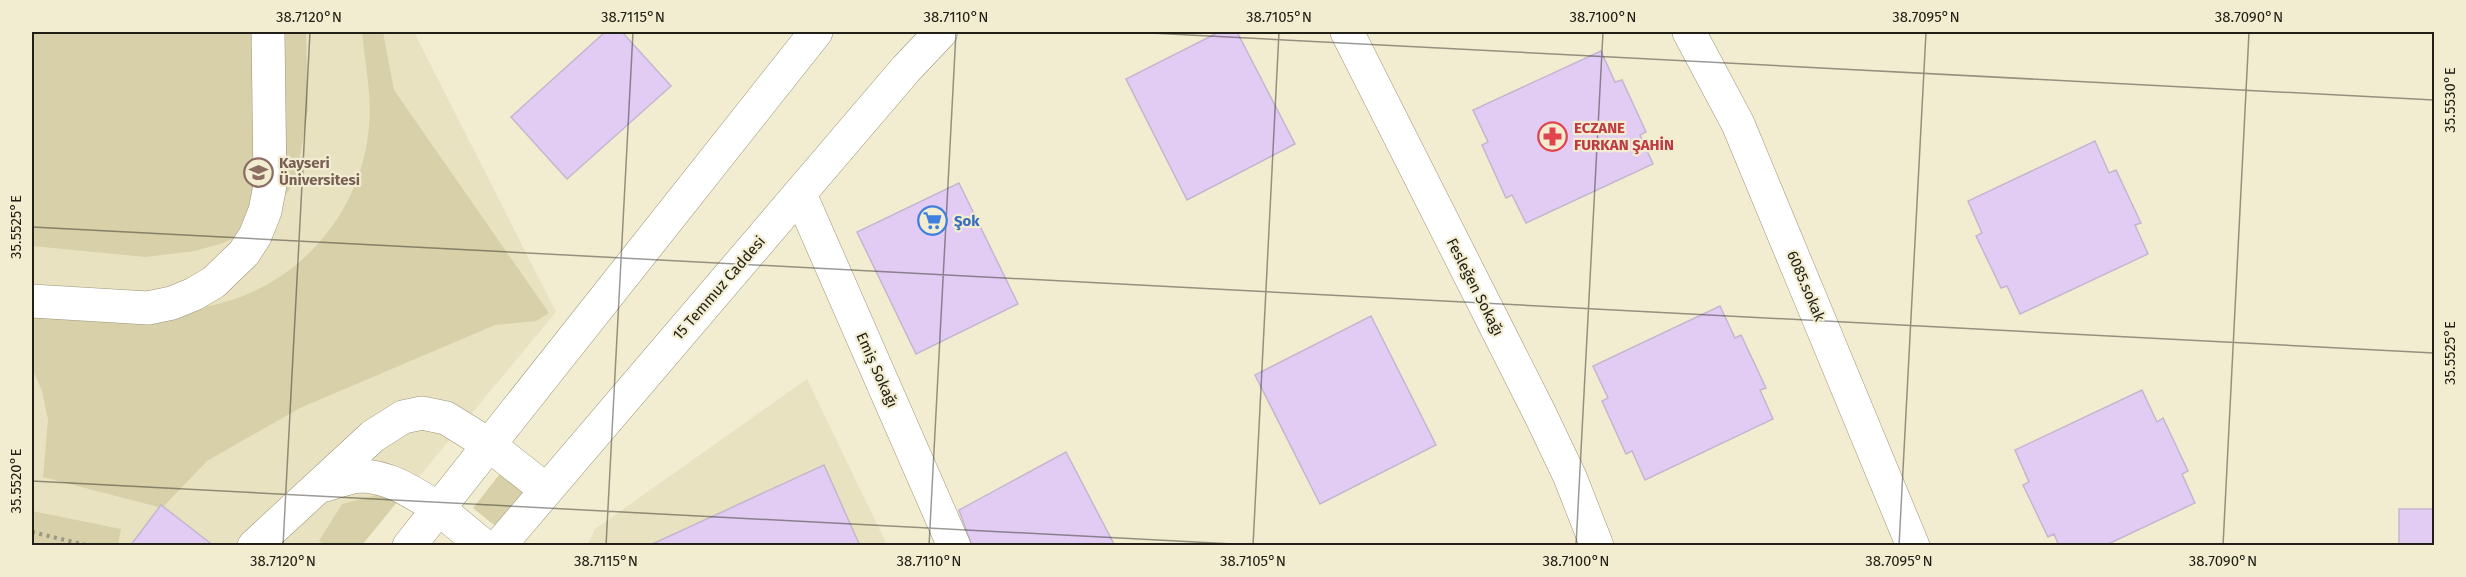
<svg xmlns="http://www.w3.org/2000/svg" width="2466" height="577" viewBox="0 0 2466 577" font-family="'Fira Sans',sans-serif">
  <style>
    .built { fill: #e9e2c0 }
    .green { fill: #d7d0a9 }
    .building { fill: #e2ccf4; stroke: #c4b6cf; stroke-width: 1.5 }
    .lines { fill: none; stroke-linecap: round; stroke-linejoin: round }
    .street-casing { stroke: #9a957b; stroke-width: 34 }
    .secondary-casing { stroke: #9a957b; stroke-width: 34 }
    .path { stroke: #9b9782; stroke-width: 4; stroke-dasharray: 3 4.5; stroke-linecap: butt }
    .street { stroke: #fff; stroke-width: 33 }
    .secondary { stroke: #fff; stroke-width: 33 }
    .ticks { fill: none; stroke: #222016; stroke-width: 1.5; stroke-opacity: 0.45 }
    .labels { text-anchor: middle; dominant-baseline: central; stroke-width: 4.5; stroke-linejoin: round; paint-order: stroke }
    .health-label { font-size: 15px; font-weight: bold; fill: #be3a42; stroke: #f2edd1; text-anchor: start }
    .education-label { font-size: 15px; font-weight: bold; fill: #785e54; stroke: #f2edd1; text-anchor: start }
    .shop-label { font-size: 15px; font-weight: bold; fill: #366cbe; stroke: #f2edd1; text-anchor: start }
    .street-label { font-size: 15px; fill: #222016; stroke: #f2edd1 }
    .neatline { fill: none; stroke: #222016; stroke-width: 2 }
    .ticks-label { font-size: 15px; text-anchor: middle; fill: #222016 }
  </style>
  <rect width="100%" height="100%" fill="#f2edd1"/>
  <path class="built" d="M 32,32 L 414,32 L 556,312 L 362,545 L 32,545 Z
    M 807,379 L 887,545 L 587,546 L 595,529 Z"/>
  <path class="green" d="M 32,32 L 306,32 L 308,109 L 298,168 L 292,186 L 282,200 L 243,234 L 223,243 L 195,251 L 146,257 L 32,246 Z
    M 362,32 L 383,32 L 394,90 L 549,313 L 536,321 L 495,325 L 300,408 L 207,461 L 162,508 L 43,477 L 48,420 L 42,391 L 32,368 L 32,305 C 68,305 104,306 141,307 C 158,307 178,310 195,308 C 288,297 361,220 369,127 C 372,95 365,63 362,32 Z
    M 503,470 L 529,490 L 499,529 L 473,508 Z
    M 380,494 L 400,498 L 362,545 L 325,545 L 319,541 L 342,504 Z
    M 32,511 L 121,529 L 118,545 L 32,545 Z"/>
  <path class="building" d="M 605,32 L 622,32 L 671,86 L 567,179 L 511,117 Z
    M 1219,32 L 1237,32 L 1295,144 L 1187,200 L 1126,79 Z
    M 1601,51 L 1615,82 L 1622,80 L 1646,132 L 1640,135 L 1653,164 L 1526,223 L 1512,195 L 1506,198 L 1482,145 L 1488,142 L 1473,110 Z
    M 2095,141 L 2109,173 L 2116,170 L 2141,223 L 2135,225 L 2148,254 L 2020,314 L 2007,286 L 2001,288 L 1976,236 L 1982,233 L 1968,201 Z
    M 959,183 L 1018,304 L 916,354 L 857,232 Z
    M 1720,306 L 1735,338 L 1741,335 L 1766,388 L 1760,390 L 1773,419 L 1645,480 L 1632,451 L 1626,454 L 1602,401 L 1608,398 L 1593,366 Z
    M 1371,316 L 1436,445 L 1320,504 L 1255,375 Z
    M 2142,390 L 2157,422 L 2163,418 L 2188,471 L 2182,474 L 2195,503 L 2104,546 L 2059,546 L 2054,534 L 2048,537 L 2023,485 L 2029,482 L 2015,450 Z
    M 1066,452 L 1115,546 L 972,546 L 959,510 Z
    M 824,465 L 860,546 L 648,546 Z
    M 161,505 L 214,546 L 130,546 Z
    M 2399,509 L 2434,509 L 2434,546 L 2399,546 Z"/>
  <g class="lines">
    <defs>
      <path id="street" d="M 1347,32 L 1540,414 L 1570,477 L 1597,546
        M 1689,32 L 1738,124 L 1913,546
        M 800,194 L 954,546
        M 32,301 L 148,308 L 172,303 L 194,294 L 214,282 L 244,253 L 255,236 L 265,211 L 270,185 L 268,32
        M 321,486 C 334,483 350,476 363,476 C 391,477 415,494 438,508
        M 254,546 L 373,436 L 403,417 L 422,413 L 446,418 L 488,444"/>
      <path id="secondary" d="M 488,444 L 545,489
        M 438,508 L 484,546
        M 409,546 L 816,32
        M 499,546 L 906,69 L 941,32"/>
    </defs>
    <use href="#street" class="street-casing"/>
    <use href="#secondary" class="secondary-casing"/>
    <path class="path" d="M 32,532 L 90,546"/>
    <use href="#street" class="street"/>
    <use href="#secondary" class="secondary"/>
  </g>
  <path class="ticks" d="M 1131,32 L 2434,100M 32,227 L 2434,353M 32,481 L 1271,546M 283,546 L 310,32M 606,546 L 633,32M 929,546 L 956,32M 1253,546 L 1279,32M 1576,546 L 1603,32M 1899,546 L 1926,32M 2223,546 L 2249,32"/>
  <defs>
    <symbol id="pharmacy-ring" viewBox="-11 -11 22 22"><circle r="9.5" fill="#f2edd1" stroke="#e0444e" stroke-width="1.5"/><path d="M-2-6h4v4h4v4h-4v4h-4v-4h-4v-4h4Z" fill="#e0444e"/></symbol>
    <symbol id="university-ring" viewBox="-11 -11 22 22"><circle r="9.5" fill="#f2edd1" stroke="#8d6e63" stroke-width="1.5"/><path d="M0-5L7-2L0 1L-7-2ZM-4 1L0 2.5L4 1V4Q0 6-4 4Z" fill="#8d6e63"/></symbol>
    <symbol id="supermarket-ring" viewBox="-11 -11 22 22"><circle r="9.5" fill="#f2edd1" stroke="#3f7fe0" stroke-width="1.5"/><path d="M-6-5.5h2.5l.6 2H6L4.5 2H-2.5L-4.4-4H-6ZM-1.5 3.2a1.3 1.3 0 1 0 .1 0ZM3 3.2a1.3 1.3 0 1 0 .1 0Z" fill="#3f7fe0"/></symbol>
  </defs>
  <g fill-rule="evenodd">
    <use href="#pharmacy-ring" x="1536" y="120" width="33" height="33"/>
    <use href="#university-ring" x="242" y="156" width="33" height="33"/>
    <use href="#supermarket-ring" x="916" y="204" width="33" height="33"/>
  </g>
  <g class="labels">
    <g class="health-label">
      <text x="1574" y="128">ECZANE<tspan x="1574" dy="17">FURKAN ŞAHİN</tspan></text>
    </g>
    <g class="education-label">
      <text x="279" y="163">Kayseri<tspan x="279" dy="17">Üniversitesi</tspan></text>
    </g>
    <g class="shop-label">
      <text x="954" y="221">Şok</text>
    </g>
    <g class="street-label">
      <text transform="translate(1806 286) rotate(67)">6085.sokak</text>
      <text transform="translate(1475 287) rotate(63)">Fesleğen Sokağı</text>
      <text transform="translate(719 288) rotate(-49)">15 Temmuz Caddesi</text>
      <text transform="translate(877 370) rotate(66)">Emiş Sokağı</text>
    </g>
  </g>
  <rect width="2466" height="577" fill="none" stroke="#f2edd1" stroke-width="66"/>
  <rect x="33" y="33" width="2400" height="511" class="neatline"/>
  <g class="ticks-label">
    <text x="309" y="22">38.7120°N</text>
    <text x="633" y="22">38.7115°N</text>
    <text x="956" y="22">38.7110°N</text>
    <text x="1279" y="22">38.7105°N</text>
    <text x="1603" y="22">38.7100°N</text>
    <text x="1926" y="22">38.7095°N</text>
    <text x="2249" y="22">38.7090°N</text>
    <text transform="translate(2450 100) rotate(-90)" y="5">35.5530°E</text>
    <text transform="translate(16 227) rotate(-90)" y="5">35.5525°E</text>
    <text transform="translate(2450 353) rotate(-90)" y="5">35.5525°E</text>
    <text transform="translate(16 481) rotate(-90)" y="5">35.5520°E</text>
    <text x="283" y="566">38.7120°N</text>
    <text x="606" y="566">38.7115°N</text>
    <text x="929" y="566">38.7110°N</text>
    <text x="1253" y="566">38.7105°N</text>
    <text x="1576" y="566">38.7100°N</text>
    <text x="1899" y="566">38.7095°N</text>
    <text x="2223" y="566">38.7090°N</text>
  </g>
</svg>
